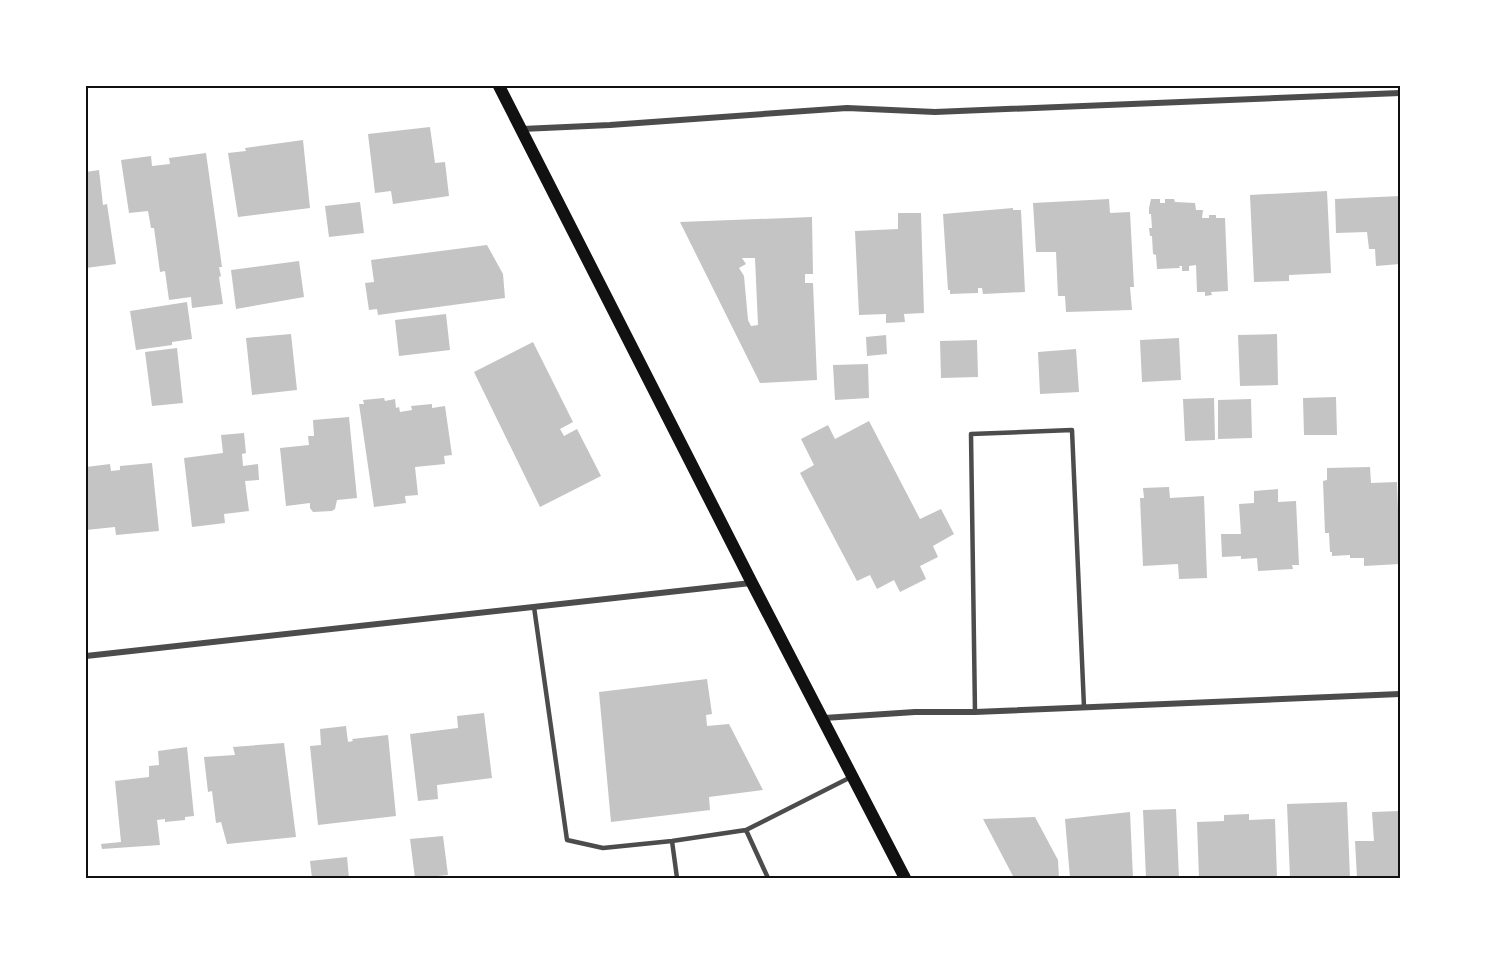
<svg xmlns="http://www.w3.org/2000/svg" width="1486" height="964" viewBox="0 0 1486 964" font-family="'Fira Sans',sans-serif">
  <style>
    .building { fill: #c4c4c4; fill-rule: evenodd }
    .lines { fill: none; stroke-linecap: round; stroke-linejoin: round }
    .service { stroke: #4c4c4c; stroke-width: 4.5 }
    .minor { stroke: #4c4c4c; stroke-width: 6 }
    .secondary { stroke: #111; stroke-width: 12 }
    .neatline { fill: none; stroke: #111; stroke-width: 2 }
  </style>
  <rect width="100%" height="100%" fill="#fff"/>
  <path class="building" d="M 430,127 L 435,163 L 445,162 L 449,196 L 393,204 L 391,191 L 375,193 L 368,134 Z
    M 303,140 L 310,208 L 238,217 L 228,153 L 246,151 L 245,148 Z
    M 206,153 L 222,267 L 219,267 L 221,276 L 219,277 L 223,304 L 192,308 L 191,297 L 169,300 L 165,271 L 160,272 L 154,228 L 151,228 L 148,211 L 129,213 L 121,160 L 151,156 L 152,166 L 170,164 L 169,158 Z
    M 99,170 L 103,205 L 107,204 L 116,264 L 86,268 L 86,172 Z
    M 1327,191 L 1331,273 L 1289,275 L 1289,281 L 1254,282 L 1250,195 Z
    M 1400,196 L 1400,264 L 1376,266 L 1375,249 L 1369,249 L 1367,232 L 1336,233 L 1335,199 Z
    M 1109,199 L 1110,213 L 1130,212 L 1134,287 L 1130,287 L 1132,310 L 1066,312 L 1065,296 L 1058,296 L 1056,252 L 1036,252 L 1033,203 Z
    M 1151,199 L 1160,199 L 1160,203 L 1165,203 L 1165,199 L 1174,199 L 1175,202 L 1195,203 L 1196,210 L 1203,210 L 1202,218 L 1209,218 L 1209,215 L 1216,215 L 1216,218 L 1225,218 L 1228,291 L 1211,292 L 1212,295 L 1205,296 L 1205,292 L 1197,292 L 1196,265 L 1189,266 L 1189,271 L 1182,271 L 1182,266 L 1179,266 L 1180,268 L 1157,269 L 1156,255 L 1153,254 L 1152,236 L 1150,236 L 1149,228 L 1152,228 L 1151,214 L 1149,214 L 1149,208 Z
    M 360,202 L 364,233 L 329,237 L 325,206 Z
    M 1013,208 L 1013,210 L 1021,210 L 1025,292 L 983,294 L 982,288 L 978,288 L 978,293 L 950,294 L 950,290 L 948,290 L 943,214 Z
    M 898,213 L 921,213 L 924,313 L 904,314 L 905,322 L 886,323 L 886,314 L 859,315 L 855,231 L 898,229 Z
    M 812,217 L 813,274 L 805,274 L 805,283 L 813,283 L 817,380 L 760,383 L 680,222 ZM 742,258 L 755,258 L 758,325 L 751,326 L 748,320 L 744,276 L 739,268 L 746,264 Z
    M 487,245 L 503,274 L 505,298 L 378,315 L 377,309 L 369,310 L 365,283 L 374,282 L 371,260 Z
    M 299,261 L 304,297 L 236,309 L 231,270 Z
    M 187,302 L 192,339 L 172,342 L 172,345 L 136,350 L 130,311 Z
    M 446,314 L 450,350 L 399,356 L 395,320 Z
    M 291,334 L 297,390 L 252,395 L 246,338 Z
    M 1277,334 L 1278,385 L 1240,386 L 1238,335 Z
    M 886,335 L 887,354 L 867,356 L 866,337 Z
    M 1179,338 L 1181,380 L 1142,382 L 1140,340 Z
    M 977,340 L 978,377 L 941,378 L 940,341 Z
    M 533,342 L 573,422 L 560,429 L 564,436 L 577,429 L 601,476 L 540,507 L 474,372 Z
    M 177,348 L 183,403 L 152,406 L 145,352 Z
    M 1076,349 L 1079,392 L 1040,394 L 1038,352 Z
    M 868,364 L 869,398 L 835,400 L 833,365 Z
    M 1336,397 L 1337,435 L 1304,435 L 1303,398 Z
    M 384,398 L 385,401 L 395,399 L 396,408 L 399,407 L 400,412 L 412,410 L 411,406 L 432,404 L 432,408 L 445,406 L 452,455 L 444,456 L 445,464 L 415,467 L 418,495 L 405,496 L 406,503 L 374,507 L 359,404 L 364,404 L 363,400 Z
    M 1214,398 L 1215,440 L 1185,441 L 1183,399 Z
    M 1251,399 L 1252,438 L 1218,439 L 1218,400 Z
    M 349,417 L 357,498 L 337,500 L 335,509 L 332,511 L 313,512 L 310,508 L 310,503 L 286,506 L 280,448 L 309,445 L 308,436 L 314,436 L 313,420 Z
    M 869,421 L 920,519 L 941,509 L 954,534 L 933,546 L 938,557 L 920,566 L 926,579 L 900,592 L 894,580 L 877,589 L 870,575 L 857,581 L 800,473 L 814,465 L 801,439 L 828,425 L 835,439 Z
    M 244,433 L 246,453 L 242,454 L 243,466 L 258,464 L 259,480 L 245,481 L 249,511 L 224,514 L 225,523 L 192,527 L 184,458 L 223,453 L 221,435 Z
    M 152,463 L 159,531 L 116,535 L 115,527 L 86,530 L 86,467 L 110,464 L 111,471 L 120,470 L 120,466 Z
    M 1370,467 L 1371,483 L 1397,482 L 1400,564 L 1364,566 L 1364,558 L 1350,558 L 1350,555 L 1332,556 L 1332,552 L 1330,552 L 1329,533 L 1325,533 L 1323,481 L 1327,480 L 1327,468 Z
    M 1169,487 L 1170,498 L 1204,496 L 1207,578 L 1179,579 L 1178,564 L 1143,566 L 1140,498 L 1144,498 L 1143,488 Z
    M 1278,489 L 1278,502 L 1296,501 L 1299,565 L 1292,565 L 1293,569 L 1258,571 L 1257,558 L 1241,559 L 1241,556 L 1222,557 L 1221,534 L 1241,534 L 1239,504 L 1254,503 L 1254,491 Z
    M 707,679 L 712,714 L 706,715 L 707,726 L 729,724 L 763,790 L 709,797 L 710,810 L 611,822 L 599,692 Z
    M 484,713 L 492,778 L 437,785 L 438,799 L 418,801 L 410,734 L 458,728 L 457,716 Z
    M 346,726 L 348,742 L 353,741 L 352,739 L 388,735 L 396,816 L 318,825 L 310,746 L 321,745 L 320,729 Z
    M 284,743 L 296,837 L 227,844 L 221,822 L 216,823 L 212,791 L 208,792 L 204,757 L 235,755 L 233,747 Z
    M 187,747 L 194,816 L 185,817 L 185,820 L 165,822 L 165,819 L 157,820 L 160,845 L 102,849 L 101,844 L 121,842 L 115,781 L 149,777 L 149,766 L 159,765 L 158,751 Z
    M 1347,802 L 1350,878 L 1290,878 L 1287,804 Z
    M 1176,809 L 1179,878 L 1146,878 L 1143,810 Z
    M 1400,811 L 1400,878 L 1357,878 L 1355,841 L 1374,841 L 1372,812 Z
    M 1130,812 L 1133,878 L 1070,878 L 1065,819 Z
    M 1249,814 L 1249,820 L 1275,819 L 1277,878 L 1199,878 L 1197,822 L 1224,821 L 1224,815 Z
    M 1035,817 L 1058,860 L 1059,878 L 1014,878 L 983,819 Z
    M 443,836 L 448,875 L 415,878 L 410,839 Z
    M 347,857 L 349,878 L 312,878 L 310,861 Z"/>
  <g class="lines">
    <path class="service" d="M 534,607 L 567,840 L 603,848 L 672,841 L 746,830 L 768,878
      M 975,712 L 971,434 L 1072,430 L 1084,707
      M 746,830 L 851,777
      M 672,841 L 677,878"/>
    <path class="minor" d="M 522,129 L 610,125 L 847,108 L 935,112 L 1400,93
      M 86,656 L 751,583
      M 824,718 L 915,712 L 975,712 L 1400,694"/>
    <path class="secondary" d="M 499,86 L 752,583 L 905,878"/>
  </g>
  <rect width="1486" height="964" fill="none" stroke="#ffffff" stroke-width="174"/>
  <rect x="87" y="87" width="1312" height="790" class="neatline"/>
</svg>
